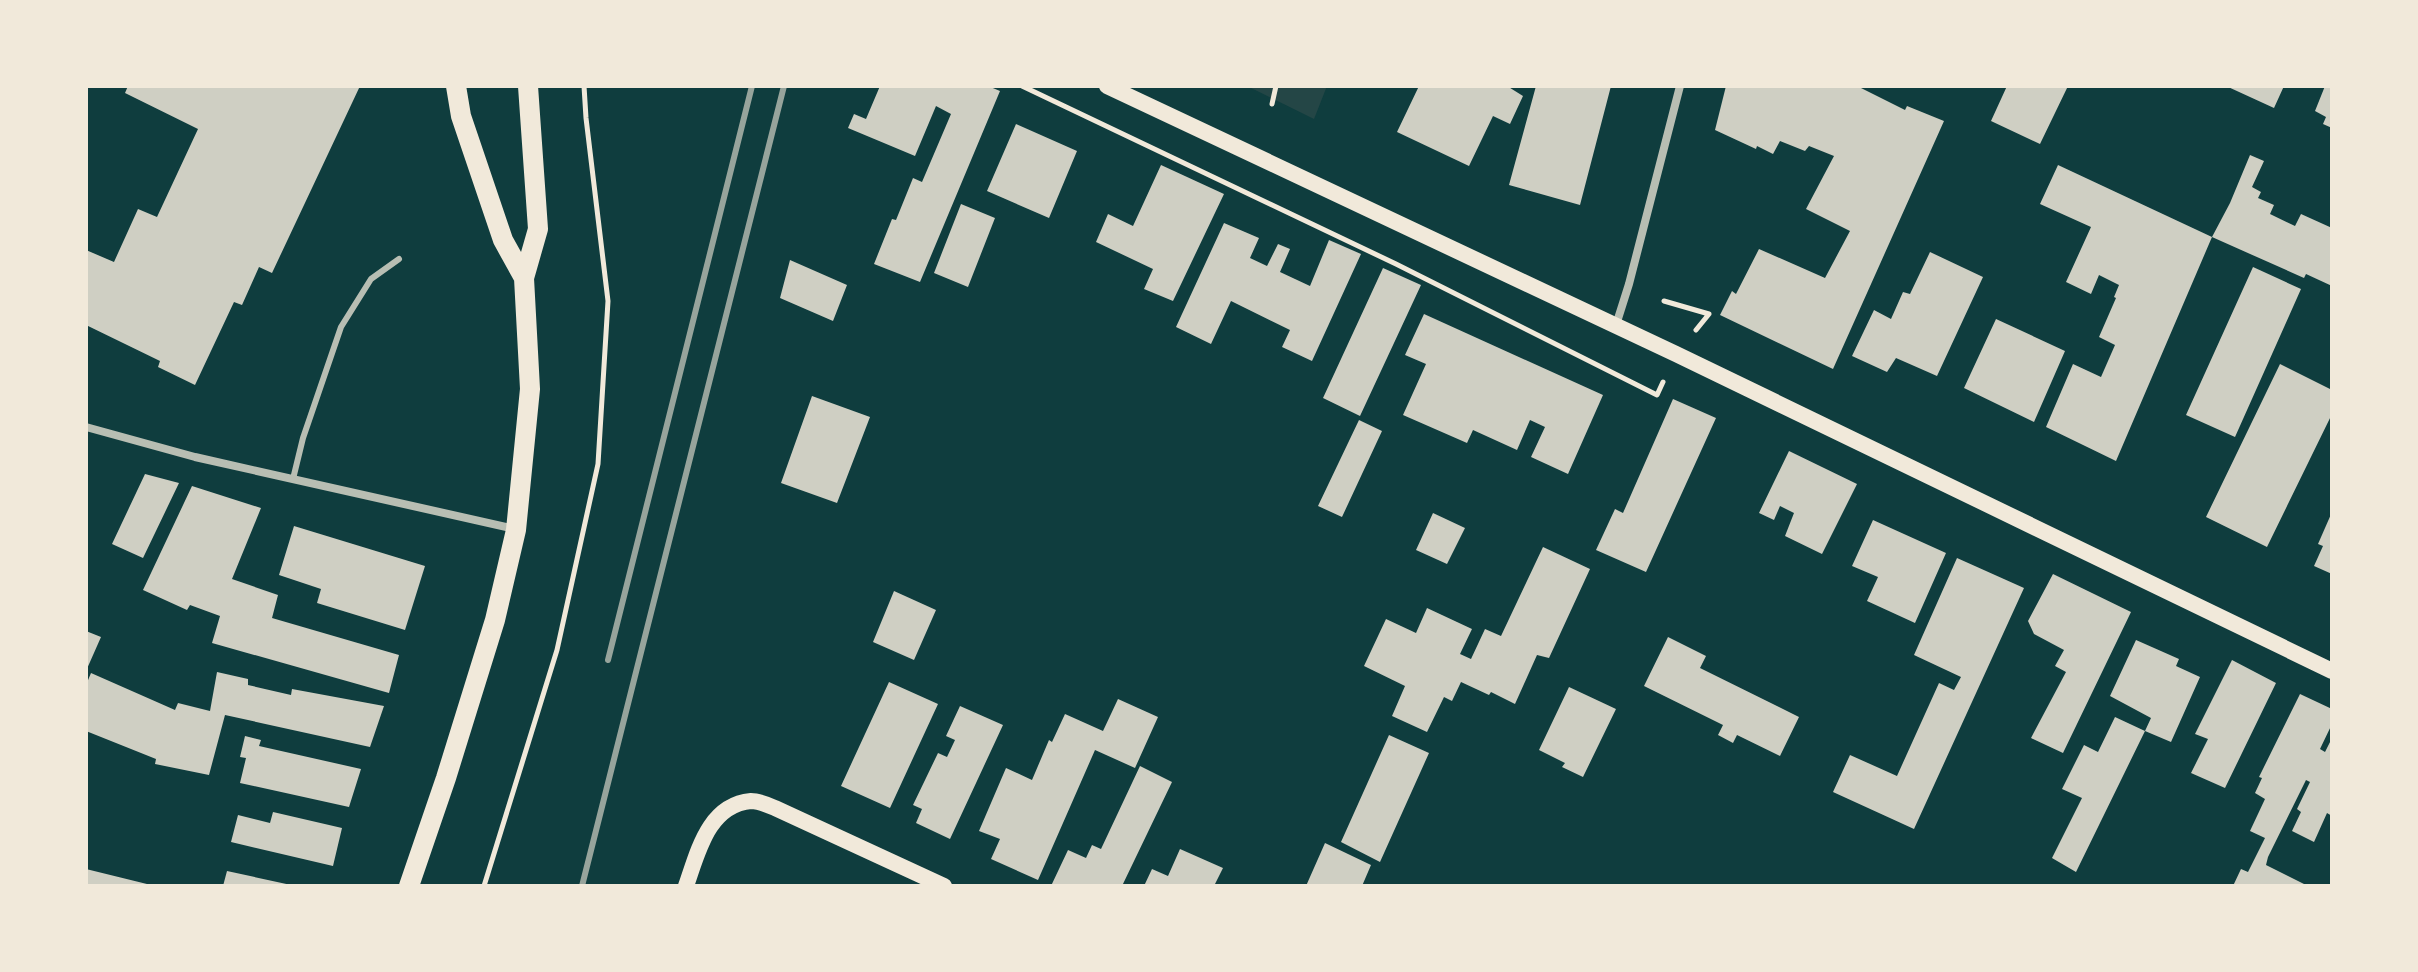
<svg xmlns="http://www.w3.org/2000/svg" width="2418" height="972" viewBox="0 0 2418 972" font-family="'Golos Text',sans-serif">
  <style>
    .green { fill: #244646 }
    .building { fill: #cfcfc3 }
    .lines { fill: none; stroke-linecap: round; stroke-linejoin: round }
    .path { stroke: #f1e9da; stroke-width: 5 }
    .service { stroke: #b8beb3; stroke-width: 6 }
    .minor { stroke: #b8beb3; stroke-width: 8 }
    .secondary { stroke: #f1e9da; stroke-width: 16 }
    .primary { stroke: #f1e9da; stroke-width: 20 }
    .rail { stroke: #97a49c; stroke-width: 6 }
  </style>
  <rect width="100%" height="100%" fill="#0f3d3e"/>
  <path class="green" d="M 1247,86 L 1327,86 L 1314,119 Z"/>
  <path class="building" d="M 128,86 L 209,86 L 214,88 L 215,86 L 360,86 L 272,273 L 259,267 L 242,305 L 234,302 L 195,385 L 158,367 L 160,361 L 86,325 L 86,250 L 114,262 L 138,209 L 157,217 L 198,129 L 125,93 Z
    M 880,86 L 988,86 L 1000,91 L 920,282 L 874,264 L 892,219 L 896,220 L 913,178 L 922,182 L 951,114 L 936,106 L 915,156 L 848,128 L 854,114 L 866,119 Z
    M 1419,86 L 1507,86 L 1523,96 L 1510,124 L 1493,116 L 1469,166 L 1397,132 Z
    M 1536,86 L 1611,86 L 1580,205 L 1509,185 Z
    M 1726,86 L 1857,86 L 1905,110 L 1907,106 L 1944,121 L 1833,369 L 1720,315 L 1732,291 L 1736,294 L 1759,249 L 1825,278 L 1850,231 L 1806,209 L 1834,156 L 1809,146 L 1805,151 L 1780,141 L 1773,154 L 1757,146 L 1756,149 L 1715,130 Z
    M 2007,86 L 2068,86 L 2040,144 L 1991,121 Z
    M 2226,86 L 2284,86 L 2274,108 Z
    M 2325,86 L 2332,86 L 2332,128 L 2323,124 L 2326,117 L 2315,111 Z
    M 1016,124 L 1077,151 L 1049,218 L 987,191 Z
    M 2250,155 L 2264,161 L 2252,187 L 2261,192 L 2258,198 L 2274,205 L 2270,214 L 2295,226 L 2301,214 L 2332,228 L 2332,286 L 2306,274 L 2304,278 L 2212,237 L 2116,461 L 2046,427 L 2073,364 L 2101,377 L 2115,345 L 2099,337 L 2116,298 L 2114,297 L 2119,285 L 2099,275 L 2091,294 L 2066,282 L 2091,227 L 2040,204 L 2058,165 L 2212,237 L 2230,203 Z
    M 1161,165 L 1224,194 L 1173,301 L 1144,289 L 1153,269 L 1096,242 L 1108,214 L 1133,226 Z
    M 961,204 L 995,218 L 968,287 L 934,273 Z
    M 1224,223 L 1259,238 L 1250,258 L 1267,266 L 1278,244 L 1290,249 L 1280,272 L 1310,286 L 1329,240 L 1361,254 L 1312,361 L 1282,347 L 1290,330 L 1231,301 L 1211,344 L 1176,327 Z
    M 1930,252 L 1983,277 L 1937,376 L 1896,358 L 1887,372 L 1852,356 L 1874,310 L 1891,319 L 1903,292 L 1910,294 Z
    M 790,260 L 847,285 L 833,321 L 780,298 Z
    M 2253,267 L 2301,289 L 2235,437 L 2186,415 Z
    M 1383,268 L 1421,285 L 1360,416 L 1323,398 Z
    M 1424,314 L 1603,395 L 1568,474 L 1531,457 L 1545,427 L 1530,420 L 1517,450 L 1473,430 L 1467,443 L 1403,415 L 1426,364 L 1405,355 Z
    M 1996,319 L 2065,351 L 2034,422 L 1964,388 Z
    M 2280,364 L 2332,390 L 2332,414 L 2267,547 L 2206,517 Z
    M 812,396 L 870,417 L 837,503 L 781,483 Z
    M 1673,399 L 1716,418 L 1646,572 L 1596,550 L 1615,509 L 1623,513 Z
    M 1359,420 L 1382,431 L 1342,517 L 1318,506 Z
    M 1789,451 L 1857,484 L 1822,554 L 1785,536 L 1794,513 L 1780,506 L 1774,520 L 1759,513 Z
    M 145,474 L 179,483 L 143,558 L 112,544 Z
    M 192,486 L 261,508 L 232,579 L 278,595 L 272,618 L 399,655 L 389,693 L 212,643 L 220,616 L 190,605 L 187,610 L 143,590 Z
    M 2332,512 L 2332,574 L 2314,566 L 2323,546 L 2318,544 Z
    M 1433,513 L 1465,528 L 1447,564 L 1416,550 Z
    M 1873,520 L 1946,553 L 1915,623 L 1867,601 L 1878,577 L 1852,566 Z
    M 294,526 L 425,566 L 405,630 L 317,603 L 321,589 L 279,575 Z
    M 1543,547 L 1590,569 L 1549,658 L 1537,655 L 1515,704 L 1491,692 L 1489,695 L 1461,682 L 1452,701 L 1444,697 L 1427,732 L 1392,716 L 1405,686 L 1364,666 L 1386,619 L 1416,633 L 1427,608 L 1472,629 L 1460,654 L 1471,659 L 1485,629 L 1501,636 Z
    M 1957,558 L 2024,588 L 1914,829 L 1833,792 L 1850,755 L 1897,776 L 1939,683 L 1954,690 L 1961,677 L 1914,655 Z
    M 2053,574 L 2131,612 L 2063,753 L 2031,738 L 2066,672 L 2055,666 L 2064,650 L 2034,634 L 2028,621 Z
    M 894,591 L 936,610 L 914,660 L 873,642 Z
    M 86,631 L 101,637 L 86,671 Z
    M 1668,637 L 1706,656 L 1700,668 L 1799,717 L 1780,756 L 1737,735 L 1733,743 L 1718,735 L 1723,725 L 1644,686 Z
    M 2136,640 L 2179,659 L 2176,666 L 2200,677 L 2171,742 L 2145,731 L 2076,872 L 2052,858 L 2082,798 L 2062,789 L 2084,745 L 2098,752 L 2115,717 L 2145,731 L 2151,718 L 2110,696 Z
    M 2232,660 L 2276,683 L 2225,788 L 2191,773 L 2208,739 L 2195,734 Z
    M 217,672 L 248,679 L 248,685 L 291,695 L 292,689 L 384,706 L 370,747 L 225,715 L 209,775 L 155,764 L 156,759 L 86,731 L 86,685 L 91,673 L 175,710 L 178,703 L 210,711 Z
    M 889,682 L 938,704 L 890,808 L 841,786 Z
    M 1569,687 L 1616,709 L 1583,777 L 1562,767 L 1565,763 L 1539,750 Z
    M 2300,694 L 2332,709 L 2332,724 L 2320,749 L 2325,752 L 2332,738 L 2332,816 L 2327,813 L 2314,842 L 2292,831 L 2301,812 L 2297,809 L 2310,782 L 2306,780 L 2268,857 L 2266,865 L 2308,886 L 2233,886 L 2241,869 L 2248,872 L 2265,838 L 2250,831 L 2265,799 L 2255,793 L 2262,778 L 2259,777 Z
    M 1118,699 L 1158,717 L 1135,768 L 1095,750 L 1038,880 L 991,859 L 1000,839 L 979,831 L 1006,768 L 1032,780 L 1049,740 L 1052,742 L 1065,714 L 1103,731 Z
    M 960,706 L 1003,725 L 950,839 L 916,823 L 922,809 L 913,805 L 938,753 L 947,757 L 955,740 L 946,736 Z
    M 1389,735 L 1429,753 L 1380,862 L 1341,842 Z
    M 245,736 L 261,740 L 259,746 L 361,769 L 349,807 L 240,783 L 246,758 L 240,757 Z
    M 1140,766 L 1172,782 L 1122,886 L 1051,886 L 1068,850 L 1086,858 L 1092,845 L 1101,849 Z
    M 273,812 L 342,828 L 333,866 L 231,842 L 238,815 L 270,823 Z
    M 1325,843 L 1371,865 L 1362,886 L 1306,886 Z
    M 1180,849 L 1223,868 L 1214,886 L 1144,886 L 1152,869 L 1168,876 Z
    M 86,869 L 151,885 L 151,886 L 86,886 Z
    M 227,871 L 291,885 L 290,886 L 223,886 Z"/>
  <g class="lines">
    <path class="path" d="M 1022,86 L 1396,264 L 1657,395 L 1663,382
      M 1272,104 L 1276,86
      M 1664,301 L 1709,314 L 1696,330
      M 484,886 L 557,650 L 598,464 L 608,301 L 586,118 L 584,86"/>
    <path class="service" d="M 293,479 L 303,438 L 341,327 L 371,279 L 399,259"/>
    <path class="minor" d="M 1616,325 L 1629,284 L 1680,86
      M 86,427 L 195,457 L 515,529"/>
    <path class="secondary" d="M 1107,86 L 1676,354 L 2332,671
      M 686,886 C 698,852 708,805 751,801 C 758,801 768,805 775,808 L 944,886"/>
    <path class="primary" d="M 456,86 L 461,116 L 503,240 L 524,278
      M 409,886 L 446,778 L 495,620 L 516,530 L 530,389 L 524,278 L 538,229 L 528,86"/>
    <path class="rail" d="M 608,660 L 752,86
      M 582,886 L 784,86"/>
  </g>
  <rect width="2418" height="972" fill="none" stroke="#f1e9da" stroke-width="176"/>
</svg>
